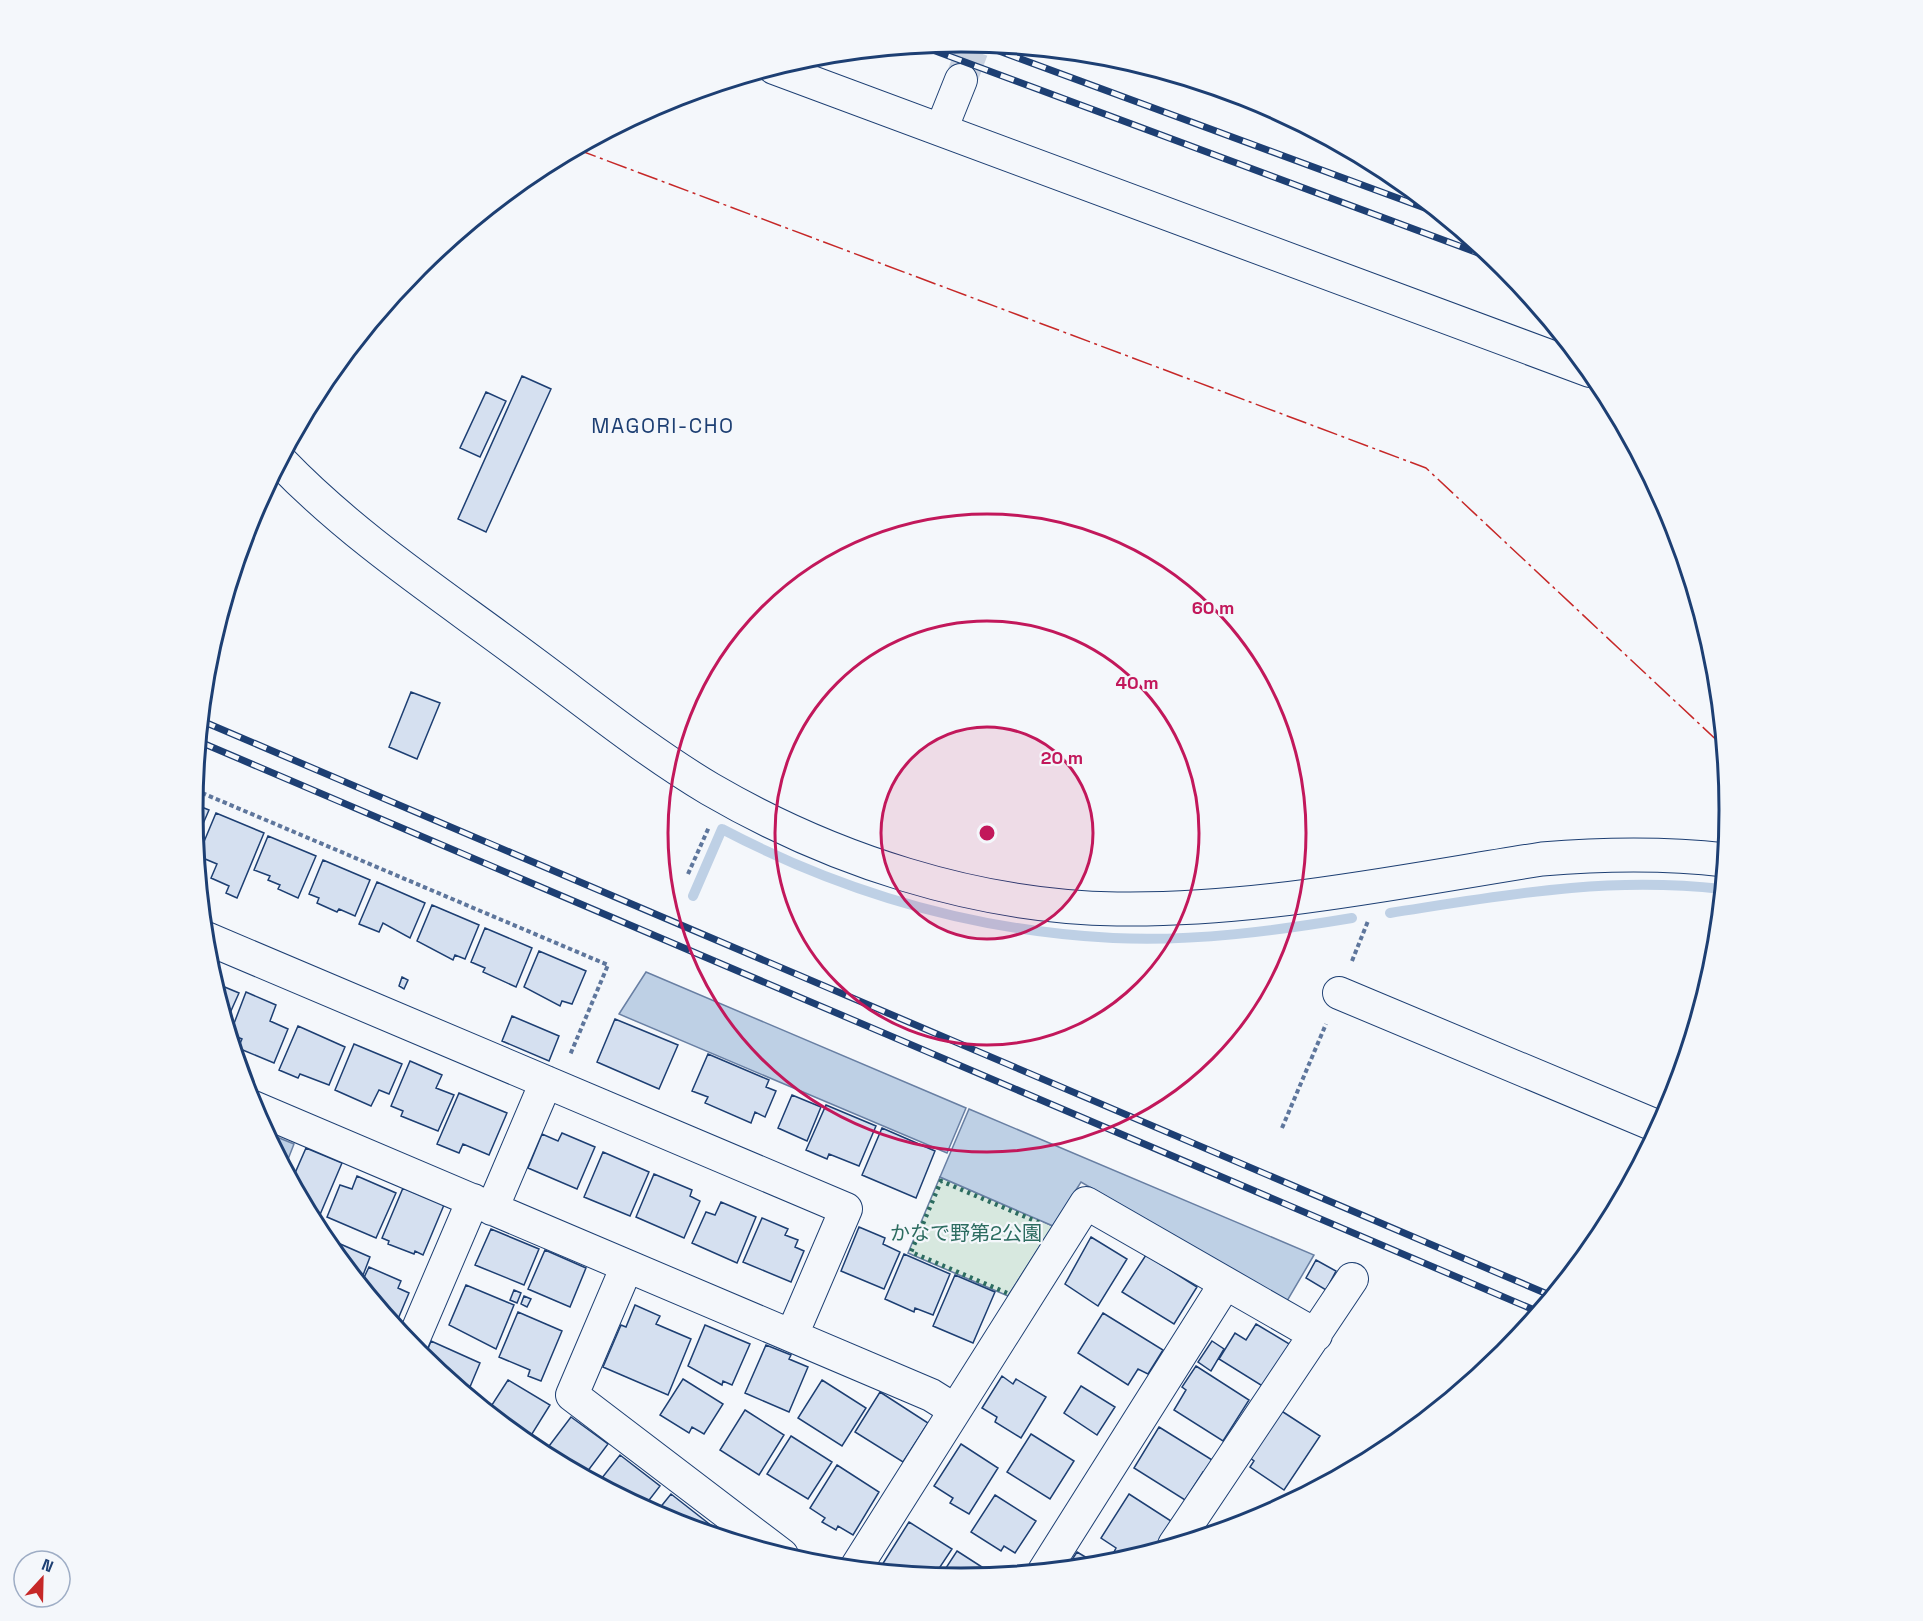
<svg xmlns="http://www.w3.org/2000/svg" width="1923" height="1621" viewBox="0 0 1923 1621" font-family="'Space Grotesk','Noto Sans JP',sans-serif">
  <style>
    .green { fill: #d7e8df; stroke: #687fa3; stroke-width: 1.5 }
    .water { fill: #bed0e5; stroke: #687fa3; stroke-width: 1.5 }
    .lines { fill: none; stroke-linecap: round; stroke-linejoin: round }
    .stream { stroke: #bed0e5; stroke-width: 10 }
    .building { fill: #d5e0f0; stroke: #1d3f73; stroke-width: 1.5 }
    .street-tunnel { stroke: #c9d2e0; stroke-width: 32; stroke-dasharray: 32 16; stroke-linecap: butt }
    .street-casing { stroke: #1d3f73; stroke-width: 34 }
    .secondary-casing { stroke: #1d3f73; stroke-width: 35 }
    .path { stroke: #5e769c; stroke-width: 4; stroke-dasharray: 4.5 3; stroke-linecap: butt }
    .street { stroke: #f4f7fb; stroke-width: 32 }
    .secondary { stroke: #f4f7fb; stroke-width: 33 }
    .rail-casing { stroke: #1d3f73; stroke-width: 7 }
    .rail { stroke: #f4f7fb; stroke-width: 4.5; stroke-dasharray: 14; stroke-linecap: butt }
    .hedge { stroke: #2c6c60; stroke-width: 4.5; stroke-dasharray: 3 4.5; stroke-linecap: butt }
    .power { stroke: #c62828; stroke-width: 1.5; stroke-dasharray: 21 4.5 3 4.5; stroke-linecap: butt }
    .ring { fill: none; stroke: #c2185b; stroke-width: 3 }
    .labels { text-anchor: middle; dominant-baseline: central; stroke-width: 4.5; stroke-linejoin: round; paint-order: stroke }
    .park-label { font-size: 20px; fill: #2c6c60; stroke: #f4f7fb }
    .neighbourhood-label { font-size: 21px; letter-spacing: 1.5px; fill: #1d3f73; stroke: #f4f7fb }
    .rim { fill: none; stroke: #1d3f73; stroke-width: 3 }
    .centre { fill: #c2185b; stroke: #f4f7fb; stroke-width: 3 }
    .ring-label { font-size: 18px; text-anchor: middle; font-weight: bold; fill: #c2185b; stroke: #f4f7fb; stroke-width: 4.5; stroke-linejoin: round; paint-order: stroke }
  </style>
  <rect width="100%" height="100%" fill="#f4f7fb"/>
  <path class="green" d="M 940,1177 L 1053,1226 L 1008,1296 L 908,1253 Z"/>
  <path class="water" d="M 646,972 L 966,1108 L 947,1153 L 619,1014 Z
    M 969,1109 L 1314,1255 L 1287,1301 L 1081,1182 L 1053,1226 L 940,1177 Z
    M 267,1133 L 294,1144 L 285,1167 Z"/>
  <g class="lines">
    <path class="stream" d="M 1584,380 L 1602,387
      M 693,896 L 722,829 C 844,893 975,931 1113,938 C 1193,942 1274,931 1352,918
      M 1390,913 C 1506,895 1604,876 1722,889"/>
  </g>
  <path class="building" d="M 522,376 L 551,389 L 486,532 L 458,519 Z
    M 486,392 L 506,401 L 480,457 L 460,448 Z
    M 411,692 L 440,703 L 417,759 L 389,747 Z
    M 194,804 L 209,810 L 196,840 L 193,810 Z
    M 216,813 L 264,833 L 237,898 L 226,893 L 229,886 L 211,878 L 217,864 L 198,856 Z
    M 268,836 L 316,856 L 298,898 L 278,889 L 280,885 L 268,880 L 270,876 L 254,870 Z
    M 323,860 L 370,880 L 355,916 L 339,909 L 337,912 L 317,903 L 319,898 L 309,894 Z
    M 377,882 L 425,903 L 410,938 L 383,923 L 379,932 L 359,924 Z
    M 432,905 L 479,925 L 465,959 L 455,955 L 453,960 L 417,941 Z
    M 485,928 L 532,948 L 516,987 L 483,972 L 485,968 L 471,962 Z
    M 539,951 L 586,971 L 572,1004 L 562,1001 L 560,1006 L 524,987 Z
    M 402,977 L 408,980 L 404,989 L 399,986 Z
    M 215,983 L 239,993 L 226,1022 Z
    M 246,992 L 276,1005 L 270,1021 L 288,1029 L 274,1063 L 238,1048 L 242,1039 L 230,1034 Z
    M 512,1016 L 559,1036 L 549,1061 L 502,1041 Z
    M 615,1019 L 678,1045 L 659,1089 L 597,1062 Z
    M 298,1026 L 345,1047 L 329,1085 L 300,1074 L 298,1078 L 279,1070 Z
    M 354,1044 L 402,1064 L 389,1094 L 379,1090 L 371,1106 L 335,1090 Z
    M 708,1054 L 769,1080 L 766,1087 L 776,1091 L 765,1117 L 755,1112 L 751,1123 L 705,1103 L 708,1097 L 692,1091 Z
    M 410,1061 L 442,1075 L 436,1088 L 454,1095 L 438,1131 L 401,1116 L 403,1111 L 391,1106 Z
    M 459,1093 L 507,1113 L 489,1155 L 463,1144 L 459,1153 L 437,1144 Z
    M 792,1095 L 821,1107 L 807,1141 L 778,1128 Z
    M 826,1105 L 876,1126 L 859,1166 L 829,1154 L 827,1159 L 806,1150 Z
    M 882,1128 L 935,1151 L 916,1198 L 862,1175 Z
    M 562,1133 L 595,1147 L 577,1189 L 528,1168 L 542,1134 L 558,1141 Z
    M 306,1148 L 342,1163 L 319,1217 L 310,1213 L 292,1180 Z
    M 603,1152 L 649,1172 L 630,1216 L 584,1197 Z
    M 654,1174 L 692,1190 L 690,1196 L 700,1201 L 684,1238 L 636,1217 Z
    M 357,1176 L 396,1193 L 376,1238 L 327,1217 L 340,1185 L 352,1189 Z
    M 403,1188 L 444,1205 L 423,1255 L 415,1251 L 414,1254 L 388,1244 L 389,1241 L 382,1238 Z
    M 721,1202 L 756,1217 L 737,1263 L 692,1243 L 706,1212 L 715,1215 Z
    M 762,1218 L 788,1229 L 785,1235 L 798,1240 L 795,1247 L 804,1251 L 791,1282 L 743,1262 Z
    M 859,1227 L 885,1238 L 883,1244 L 900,1252 L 884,1289 L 841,1271 Z
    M 491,1229 L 539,1249 L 524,1285 L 475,1265 Z
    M 322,1236 L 370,1257 L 360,1283 L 322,1237 Z
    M 1091,1237 L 1127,1259 L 1098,1306 L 1065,1284 Z
    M 545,1250 L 586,1268 L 570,1307 L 528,1289 Z
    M 904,1254 L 950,1274 L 933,1315 L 915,1308 L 914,1312 L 885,1299 Z
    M 1146,1255 L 1197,1287 L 1174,1324 L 1122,1292 Z
    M 1316,1260 L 1336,1271 L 1326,1290 L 1306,1278 Z
    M 369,1267 L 401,1281 L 398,1288 L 409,1293 L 395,1326 L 361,1284 Z
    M 955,1275 L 995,1292 L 973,1343 L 933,1326 Z
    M 466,1285 L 514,1305 L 496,1349 L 449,1325 Z
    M 514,1290 L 521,1293 L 517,1303 L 510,1300 Z
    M 524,1296 L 531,1299 L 527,1307 L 521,1304 Z
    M 635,1305 L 660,1316 L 656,1324 L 691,1339 L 668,1395 L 603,1367 L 621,1325 L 626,1327 Z
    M 518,1312 L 562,1331 L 541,1381 L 528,1376 L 530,1370 L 499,1357 Z
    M 1103,1313 L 1163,1350 L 1148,1374 L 1138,1369 L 1128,1385 L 1078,1353 Z
    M 1256,1324 L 1291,1345 L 1264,1387 L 1219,1359 L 1235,1333 L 1246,1340 Z
    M 705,1325 L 750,1344 L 732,1385 L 723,1381 L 722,1385 L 688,1366 Z
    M 431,1341 L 480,1363 L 467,1394 L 424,1359 Z
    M 1212,1341 L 1224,1349 L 1211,1371 L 1198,1362 Z
    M 766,1345 L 791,1355 L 789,1359 L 808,1367 L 789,1412 L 745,1393 Z
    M 1196,1366 L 1249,1400 L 1223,1441 L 1174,1410 L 1186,1390 L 1182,1387 Z
    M 1002,1376 L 1013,1384 L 1016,1379 L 1046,1397 L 1021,1438 L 995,1422 L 997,1417 L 982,1408 Z
    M 683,1379 L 723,1404 L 704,1434 L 692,1427 L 689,1433 L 660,1415 Z
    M 508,1380 L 550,1405 L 527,1442 L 488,1411 Z
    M 822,1380 L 866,1408 L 842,1446 L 798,1418 Z
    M 1081,1386 L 1115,1407 L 1097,1435 L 1064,1413 Z
    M 880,1392 L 928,1423 L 903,1462 L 855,1432 Z
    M 745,1410 L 784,1435 L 759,1475 L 720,1450 Z
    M 1280,1410 L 1320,1436 L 1284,1490 L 1250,1467 L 1254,1461 L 1249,1457 Z
    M 571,1417 L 608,1444 L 584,1476 L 543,1454 Z
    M 1159,1427 L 1217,1463 L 1209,1475 L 1203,1472 L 1185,1500 L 1134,1468 Z
    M 1031,1434 L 1074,1461 L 1050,1499 L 1007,1472 Z
    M 791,1436 L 832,1462 L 808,1499 L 767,1474 Z
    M 961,1444 L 998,1468 L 969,1514 L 950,1503 L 953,1498 L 934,1486 Z
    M 620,1455 L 660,1486 L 643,1508 L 598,1483 Z
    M 837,1465 L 879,1492 L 853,1535 L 838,1526 L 836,1530 L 822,1522 L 825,1518 L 810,1508 Z
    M 671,1494 L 712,1526 L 707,1532 L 655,1514 Z
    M 1129,1494 L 1171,1521 L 1152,1552 L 1125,1560 L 1114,1552 L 1116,1548 L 1101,1538 Z
    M 995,1495 L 1036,1521 L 1015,1553 L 1004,1546 L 1001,1551 L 971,1532 Z
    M 909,1522 L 952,1549 L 934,1576 L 894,1572 L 882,1565 Z
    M 957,1551 L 996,1576 L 961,1579 L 940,1577 Z
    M 1077,1552 L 1099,1565 L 1066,1569 Z"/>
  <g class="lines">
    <path class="street-tunnel" d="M 961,80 L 975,43"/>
    <defs>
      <path id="street" d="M 774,68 L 1590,371
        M 941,130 L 961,80
        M 206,938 L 846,1209 L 792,1335
        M 1339,993 L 1659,1127
        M 253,1107 L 931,1395 L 955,1410
        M 492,1209 L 546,1082
        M 627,1266 L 572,1395 L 782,1555
        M 411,1345 L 473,1200
        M 1174,1545 L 1352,1279
        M 855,1569 L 1086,1203 L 1316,1335
        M 1044,1571 L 1225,1284"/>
      <path id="secondary" d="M 281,462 C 355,539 448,599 533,663 C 591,706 648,752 710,789 C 832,860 976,907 1117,909 C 1260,911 1402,881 1542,859 C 1604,854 1664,853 1725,860"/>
    </defs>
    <use href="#street" class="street-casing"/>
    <use href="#secondary" class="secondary-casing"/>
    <path class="path" d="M 195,790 L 608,965 L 570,1055
      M 688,874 L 709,827
      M 1352,961 L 1368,921
      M 1282,1128 L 1326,1024"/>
    <use href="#street" class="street"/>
    <use href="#secondary" class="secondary"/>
    <defs>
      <path id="rail" d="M 980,44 L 1441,214
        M 922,46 L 1497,260
        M 202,721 L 1552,1296
        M 200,742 L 1539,1312"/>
    </defs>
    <use href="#rail" class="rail-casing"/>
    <use href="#rail" class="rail"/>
    <path class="hedge" d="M 1007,1293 L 911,1252 L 941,1181 L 1040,1223 L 1031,1238"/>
    <path class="power" d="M 576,149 L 1426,468 L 1724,747"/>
  </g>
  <circle cx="987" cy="833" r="106" fill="#c2185b" fill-opacity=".12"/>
  <g class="ring">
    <circle cx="987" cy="833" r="106"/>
    <circle cx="987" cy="833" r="212"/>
    <circle cx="987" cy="833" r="319"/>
  </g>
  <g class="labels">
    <g class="park-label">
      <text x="966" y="1233">かなで野第2公園</text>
    </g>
    <g class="neighbourhood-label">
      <text x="663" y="425">MAGORI-CHO</text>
    </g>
  </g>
  <path d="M0 0H1923V1621H0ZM203 810a758 758 0 1 1 1516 0a758 758 0 1 1-1516 0Z" fill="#f4f7fb" fill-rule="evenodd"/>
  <path class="rim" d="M203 810a758 758 0 1 1 1516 0a758 758 0 1 1-1516 0Z"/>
  <circle cx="987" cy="833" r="9" class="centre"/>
  <g class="ring-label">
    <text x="1213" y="614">60 m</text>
    <text x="1137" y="689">40 m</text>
    <text x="1062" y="764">20 m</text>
  </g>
  <g transform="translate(42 1579) rotate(22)"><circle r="28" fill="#f4f7fb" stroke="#9eadc5" stroke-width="1.5"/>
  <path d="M0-4.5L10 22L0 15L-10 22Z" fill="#c62828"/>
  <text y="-9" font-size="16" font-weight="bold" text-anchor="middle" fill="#1d3f73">N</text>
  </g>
</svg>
